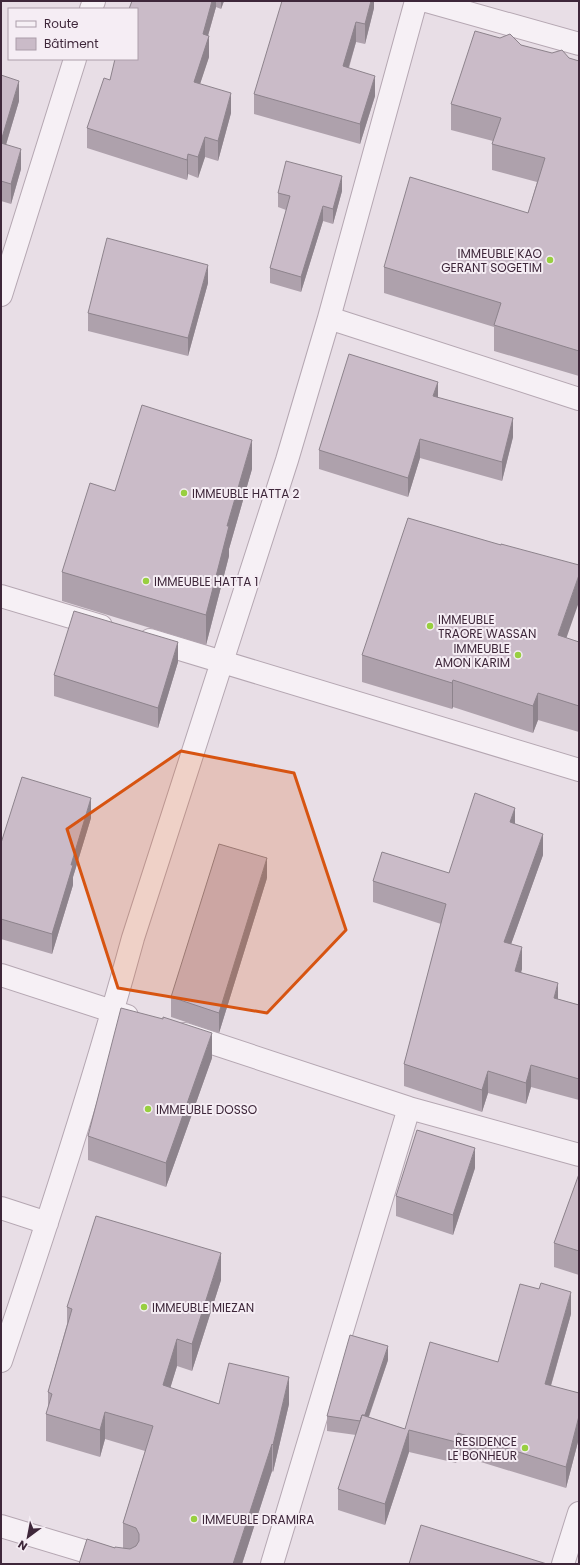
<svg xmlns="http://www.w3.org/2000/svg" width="580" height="1565" viewBox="0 0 580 1565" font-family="Poppins,sans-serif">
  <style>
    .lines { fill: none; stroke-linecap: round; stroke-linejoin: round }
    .minor-casing { stroke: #b5a7b2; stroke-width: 24 }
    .minor { stroke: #f6f0f5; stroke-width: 22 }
    .wall { fill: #aea1ac }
    .shaded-wall { fill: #8d838c }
    .building { fill: #cabbc8; stroke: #8d838c }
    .marked { fill: #d75411; fill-opacity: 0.2; stroke: #d75411; stroke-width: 3; stroke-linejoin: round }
    .poi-dot { fill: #98cf40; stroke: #f5edf4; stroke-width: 1.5 }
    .labels { text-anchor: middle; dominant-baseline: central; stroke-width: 4; stroke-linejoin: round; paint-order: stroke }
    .poi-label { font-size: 12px; fill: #3e273a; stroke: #f5edf4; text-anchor: start }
  </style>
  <rect width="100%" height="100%" fill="#e8dee6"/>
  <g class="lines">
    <defs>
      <path id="minor" d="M 426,1 L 579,44
        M 91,9 L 94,1
        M 1,295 L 75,59
        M 329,318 L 579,399
        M 1,596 L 101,626
        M 150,640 L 579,770
        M 1,975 L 127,1016
        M 185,1034 L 409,1108 L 579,1155
        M 1,1208 L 47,1223
        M 1,1361 C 48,1221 94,1081 133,938 L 287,460 L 329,318 L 416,1
        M 1,1526 L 127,1564
        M 272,1564 L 409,1108
        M 563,1564 L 579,1513"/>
    </defs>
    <use href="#minor" class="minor-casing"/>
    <use href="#minor" class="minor"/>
  </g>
  <path class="wall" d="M 132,1 L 224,1 L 221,9 L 216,7 L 208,36 L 209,57 L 200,84 L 231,113 L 218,161 L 205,157 L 198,178 L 188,174 L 187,180 L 87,148 L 87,128 L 110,80 Z
    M 374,1 L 374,8 L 365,44 L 356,42 L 349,68 L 375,96 L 360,144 L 254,114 L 254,94 Z
    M 521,45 L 579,61 L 579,376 L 494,351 L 494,327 L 384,293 L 384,267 L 528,213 L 537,182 L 492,170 L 492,144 L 493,141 L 451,130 L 451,104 Z
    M 1,75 L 19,101 L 6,145 L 21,169 L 11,204 L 1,201 Z
    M 342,191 L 333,224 L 323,221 L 301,292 L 270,283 L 270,268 L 286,210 L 278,207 L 278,193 Z
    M 208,283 L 188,356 L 88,331 L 88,313 Z
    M 438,398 L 513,437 L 502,481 L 420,458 L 408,497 L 319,469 L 319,450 Z
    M 252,469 L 229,549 L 229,556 L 206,645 L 62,601 L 62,572 L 115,491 Z
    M 566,638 L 579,642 L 579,732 L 538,720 L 533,733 L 453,707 L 452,709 L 362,682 L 362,655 Z
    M 178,662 L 158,728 L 54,696 L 54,675 Z
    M 91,818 L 73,877 L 73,885 L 52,954 L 1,939 L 1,843 Z
    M 515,824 L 543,855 L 511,944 L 522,969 L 521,972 L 558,999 L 579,1005 L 579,1100 L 531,1087 L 526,1104 L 488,1093 L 482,1112 L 404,1086 L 404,1064 L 441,924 L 373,902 L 373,881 L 449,873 Z
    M 267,878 L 219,1033 L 171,1017 L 171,997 Z
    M 212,1058 L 166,1187 L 88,1160 L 88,1136 Z
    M 475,1168 L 453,1235 L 396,1216 L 396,1196 Z
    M 579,1174 L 579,1275 L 554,1267 L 554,1243 Z
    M 221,1280 L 192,1371 L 177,1366 L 170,1388 L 219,1404 L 289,1404 L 273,1472 L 272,1471 L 242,1564 L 79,1564 L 115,1548 L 123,1548 L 123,1523 L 145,1451 L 105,1439 L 100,1457 L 46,1441 L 46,1414 L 48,1408 L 48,1392 L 67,1324 L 67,1307 Z
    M 579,1288 L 579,1317 L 578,1317 L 578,1292 Z
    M 571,1314 L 551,1386 L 579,1393 L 579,1438 L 566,1488 L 458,1455 L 456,1463 L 409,1452 L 385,1525 L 338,1510 L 338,1489 L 356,1435 L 327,1431 L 327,1416 L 388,1360 L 369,1417 L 405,1429 L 498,1362 Z"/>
  <path class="shaded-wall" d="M 212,1 L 216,1 L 216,7 L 203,53 L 209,36 L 209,57 L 194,102 L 194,82 L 203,34 Z
    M 221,1 L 224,1 L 221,9 Z
    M 371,1 L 374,1 L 374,8 L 365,44 L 365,24 Z
    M 356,22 L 356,42 L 343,86 L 343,66 Z
    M 375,76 L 375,96 L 360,144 L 360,124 Z
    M 19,81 L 19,101 L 1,161 L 1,141 Z
    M 231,93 L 231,113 L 218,161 L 218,141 Z
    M 205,137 L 205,157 L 198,178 L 198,157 Z
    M 21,149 L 21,169 L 11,204 L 11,184 Z
    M 188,154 L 188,174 L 187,180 L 187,160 Z
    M 342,176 L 342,191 L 333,224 L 333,209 Z
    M 323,206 L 323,221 L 301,292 L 301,277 Z
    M 208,265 L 208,283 L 188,356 L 188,338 Z
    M 438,382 L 438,401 L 433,396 Z
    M 513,418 L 513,437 L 502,481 L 502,462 Z
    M 420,439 L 420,458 L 408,497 L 408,478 Z
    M 252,440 L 252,469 L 229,549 L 229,556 L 206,645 L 206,615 L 227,526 Z
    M 579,575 L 579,602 L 558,662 L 558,635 Z
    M 178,642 L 178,662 L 158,728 L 158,708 Z
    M 453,680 L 453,707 L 452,709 L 452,683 Z
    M 538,693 L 538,720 L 533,733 L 533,706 Z
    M 91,798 L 91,818 L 73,877 L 73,885 L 52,954 L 52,934 L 71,865 Z
    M 515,808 L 515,829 L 510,822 Z
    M 543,834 L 543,855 L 504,964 L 504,942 Z
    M 267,858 L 267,878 L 219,1033 L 219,1013 Z
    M 522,947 L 522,969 L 515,993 L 515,971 Z
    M 558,983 L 558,1005 L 554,998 Z
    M 212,1033 L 212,1058 L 166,1187 L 166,1163 Z
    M 531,1065 L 531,1087 L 526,1104 L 526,1083 Z
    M 488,1071 L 488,1093 L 482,1112 L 482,1090 Z
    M 475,1148 L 475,1168 L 453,1235 L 453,1215 Z
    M 221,1253 L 221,1280 L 192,1371 L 192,1344 Z
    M 571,1292 L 571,1314 L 545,1406 L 545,1384 Z
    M 177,1339 L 177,1366 L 163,1412 L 163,1385 Z
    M 388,1346 L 388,1360 L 362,1436 L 362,1422 Z
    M 289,1377 L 289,1404 L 273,1472 L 273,1445 Z
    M 105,1412 L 105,1439 L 100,1457 L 100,1430 Z
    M 579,1416 L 579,1438 L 566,1488 L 566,1467 Z
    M 409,1430 L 409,1452 L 385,1525 L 385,1504 Z
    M 458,1433 L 458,1455 L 456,1463 L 456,1442 Z
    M 272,1444 L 272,1471 L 242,1564 L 233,1564 Z"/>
  <path class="building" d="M 132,1 L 212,1 L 203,34 L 209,36 L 194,82 L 231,93 L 218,141 L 205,137 L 198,157 L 188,154 L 187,160 L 87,128 L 104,78 L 110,80 L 115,59 L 137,59 L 137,9 L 129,9 Z
    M 282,1 L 371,1 L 365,24 L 356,22 L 343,66 L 375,76 L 360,124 L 254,94 Z
    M 475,31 L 500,38 L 510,34 L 521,45 L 552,53 L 562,50 L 569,58 L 579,61 L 579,351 L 494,325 L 501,303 L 384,267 L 410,177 L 528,213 L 545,158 L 492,144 L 501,118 L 451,104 Z
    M 1,75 L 19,81 L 1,141 Z
    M 1,143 L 21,149 L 11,184 L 1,181 Z
    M 286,161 L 342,176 L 333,209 L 323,206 L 301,277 L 270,268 L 290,196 L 278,193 Z
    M 107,238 L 208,265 L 188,338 L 88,313 Z
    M 349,354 L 438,382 L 433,396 L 513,418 L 502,462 L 420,439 L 408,478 L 319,450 Z
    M 142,405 L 252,440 L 227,526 L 229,526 L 206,615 L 62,572 L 90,483 L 115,491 Z
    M 408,518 L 501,545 L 501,544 L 579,565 L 579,575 L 558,635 L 579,642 L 579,706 L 538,693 L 533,706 L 453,680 L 452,683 L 362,655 Z
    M 74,611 L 178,642 L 158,708 L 54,675 Z
    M 22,777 L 91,798 L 71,865 L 73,865 L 52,934 L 1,919 L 1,843 Z
    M 475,793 L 515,808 L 510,822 L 543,834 L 504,942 L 522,947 L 515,971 L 558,983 L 554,998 L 579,1005 L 579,1079 L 531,1065 L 526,1083 L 488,1071 L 482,1090 L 404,1064 L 446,904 L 373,881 L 382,852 L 449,873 Z
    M 219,844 L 267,858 L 219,1013 L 171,997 Z
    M 121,1008 L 163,1019 L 163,1017 L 212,1033 L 166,1163 L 88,1136 Z
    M 417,1130 L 475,1148 L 453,1215 L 396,1196 Z
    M 579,1174 L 579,1251 L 554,1243 Z
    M 96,1216 L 221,1253 L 192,1344 L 177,1339 L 163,1385 L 219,1404 L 229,1363 L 289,1377 L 273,1445 L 272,1444 L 233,1564 L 79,1564 L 87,1539 L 115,1548 L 115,1547 L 130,1549 L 136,1546 L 139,1541 L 139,1534 L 136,1528 L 123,1523 L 153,1426 L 105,1412 L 100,1430 L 46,1414 L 52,1394 L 48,1392 L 72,1309 L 67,1307 Z
    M 541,1283 L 571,1292 L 545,1384 L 579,1393 L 579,1416 L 566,1467 L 458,1433 L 456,1442 L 409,1430 L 385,1504 L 338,1489 L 362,1415 L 405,1429 L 430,1342 L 498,1362 L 520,1284 L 539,1289 Z
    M 350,1335 L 388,1346 L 365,1415 L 362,1415 L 360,1421 L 327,1416 Z
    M 421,1525 L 547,1564 L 409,1564 Z"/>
  <path class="marked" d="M 181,751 L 294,773 L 346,930 L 267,1013 L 118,988 L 67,829 Z"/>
  <g class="poi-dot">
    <circle cx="550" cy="260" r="4"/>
    <circle cx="184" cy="493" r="4"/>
    <circle cx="146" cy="581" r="4"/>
    <circle cx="430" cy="626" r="4"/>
    <circle cx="518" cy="655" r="4"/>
    <circle cx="148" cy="1109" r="4"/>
    <circle cx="144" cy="1307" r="4"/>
    <circle cx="525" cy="1448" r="4"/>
    <circle cx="194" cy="1519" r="4"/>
  </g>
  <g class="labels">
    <g class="poi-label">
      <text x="542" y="253" text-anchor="end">IMMEUBLE KAO<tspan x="542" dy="14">GERANT SOGETIM</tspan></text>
      <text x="192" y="493">IMMEUBLE HATTA 2</text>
      <text x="154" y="581">IMMEUBLE HATTA 1</text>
      <text x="438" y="619">IMMEUBLE<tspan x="438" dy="14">TRAORE WASSAN</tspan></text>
      <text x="510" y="648" text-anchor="end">IMMEUBLE<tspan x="510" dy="14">AMON KARIM</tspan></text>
      <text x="156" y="1109">IMMEUBLE DOSSO</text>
      <text x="152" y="1307">IMMEUBLE MIEZAN</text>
      <text x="517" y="1441" text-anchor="end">RESIDENCE<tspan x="517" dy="14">LE BONHEUR</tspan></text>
      <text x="202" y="1519">IMMEUBLE DRAMIRA</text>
    </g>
  </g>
  <rect width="580" height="1565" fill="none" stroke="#3e273a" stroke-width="4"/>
  <rect x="8" y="8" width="130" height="52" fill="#f5edf4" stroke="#ac9eaa"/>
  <rect x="16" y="21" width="20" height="6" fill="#f6f0f5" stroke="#ac9eaa"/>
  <text x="44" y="28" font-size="12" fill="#3e273a">Route</text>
  <rect x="16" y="38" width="20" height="12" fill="#cabbc8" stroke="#ac9eaa"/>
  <text x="44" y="48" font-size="12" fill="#3e273a">Bâtiment</text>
  <g transform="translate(28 1537) rotate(212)" stroke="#f5edf4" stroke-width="3" paint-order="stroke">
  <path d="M0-3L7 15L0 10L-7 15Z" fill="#3e273a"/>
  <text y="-6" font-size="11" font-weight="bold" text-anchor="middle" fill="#3e273a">N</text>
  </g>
</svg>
